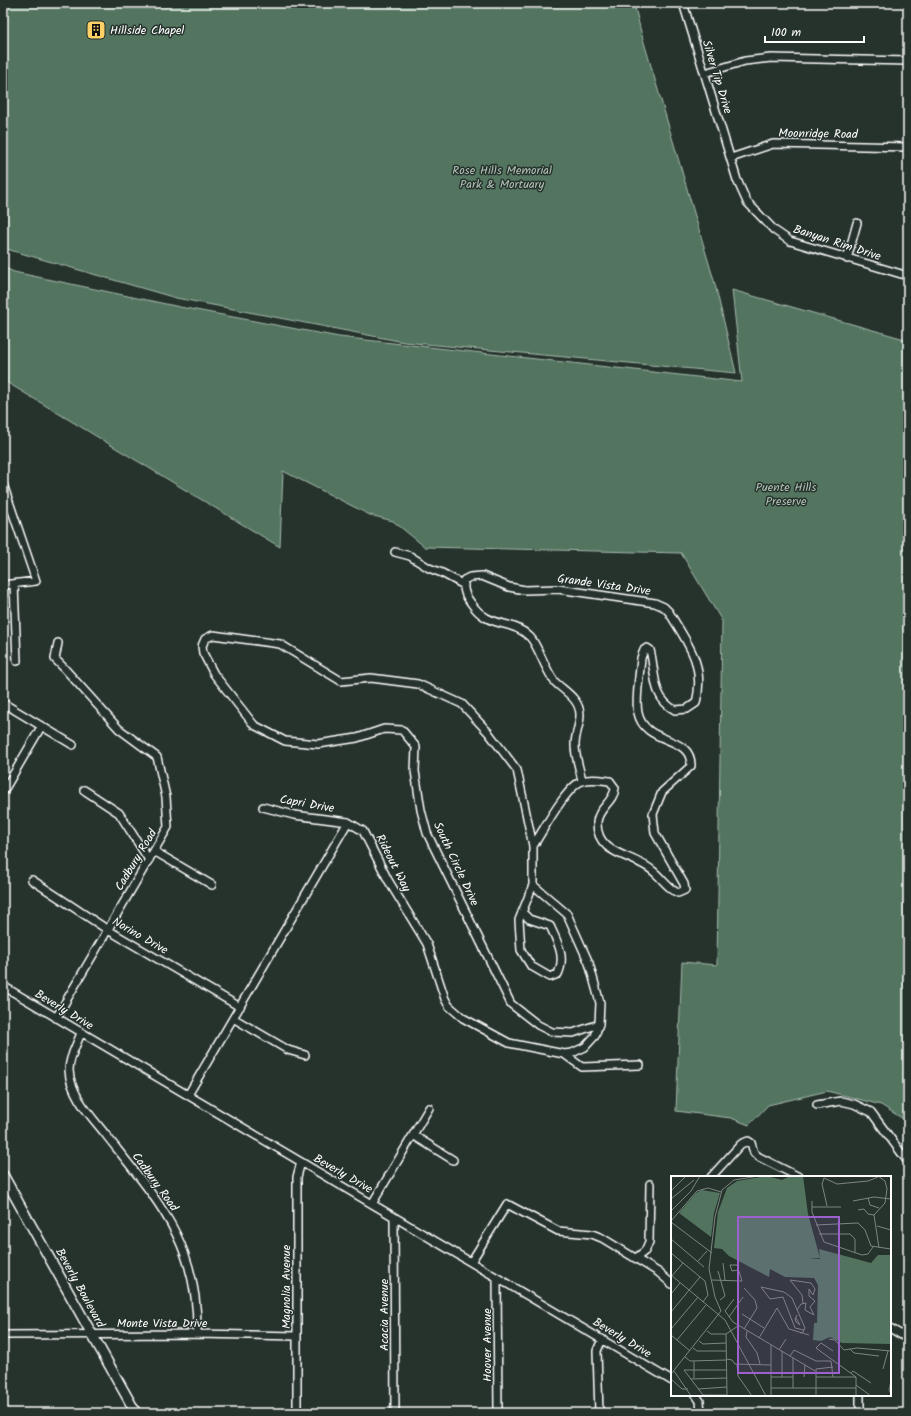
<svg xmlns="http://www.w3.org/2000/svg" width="911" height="1416" viewBox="0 0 911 1416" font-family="Kalam,sans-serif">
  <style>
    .green { fill: #52745f; stroke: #a8baaf }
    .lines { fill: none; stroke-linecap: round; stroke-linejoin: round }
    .minor-casing { stroke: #fff; stroke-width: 10 }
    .major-casing { stroke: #fff; stroke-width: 12 }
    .minor { stroke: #26332d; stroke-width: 7 }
    .major { stroke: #26332d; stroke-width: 9 }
    .labels { text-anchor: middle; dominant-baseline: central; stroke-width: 3; stroke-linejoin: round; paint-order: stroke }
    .poi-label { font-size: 12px; fill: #fff; stroke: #26332d; text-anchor: start }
    .street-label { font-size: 12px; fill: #fff; stroke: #26332d }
    .park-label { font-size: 12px; fill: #b1c0b7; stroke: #26332d }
    .inset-road { fill: none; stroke: #7d8581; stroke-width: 1 }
    .view { fill: #9c61cf; fill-opacity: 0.15; stroke: #9c61cf; stroke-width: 2 }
    .inset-edge { fill: none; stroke: #fff; stroke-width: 2 }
  </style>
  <rect width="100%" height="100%" fill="#26332d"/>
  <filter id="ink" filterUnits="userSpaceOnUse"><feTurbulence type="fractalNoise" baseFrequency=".025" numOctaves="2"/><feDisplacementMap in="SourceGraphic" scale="8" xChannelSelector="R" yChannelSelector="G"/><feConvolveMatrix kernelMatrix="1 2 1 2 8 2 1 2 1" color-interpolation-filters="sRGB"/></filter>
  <g filter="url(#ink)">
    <path class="green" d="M 3,3 L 634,3 L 641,32 L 715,284 L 736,373 L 404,342 L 176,298 L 3,248 Z
      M 3,267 L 14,272 L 180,307 L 339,337 L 742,382 L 732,290 L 908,340 L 908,1122 L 881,1105 L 827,1091 L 768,1105 L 749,1125 L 731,1118 L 676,1111 L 682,962 L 717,965 L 722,621 L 681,553 L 425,547 L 393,521 L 370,515 L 283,471 L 280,547 L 3,380 Z"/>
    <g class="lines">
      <defs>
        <path id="minor" d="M 683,3 L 737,180 L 747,202 L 774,230 L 790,241 L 908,276
          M 705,73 L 745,61 L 771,58 L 908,61
          M 731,158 L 773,144 L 908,147
          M 847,259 L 857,223
          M 3,484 L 36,581 L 3,585
          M 395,552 L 410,556 L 429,568 L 442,573 L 464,585
          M 14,584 L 17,661
          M 3,703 L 73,745
          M 84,790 L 119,813 L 149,860
          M 3,792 L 41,727
          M 263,807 L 294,815 L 348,822 L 363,831 L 388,880 L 427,944 L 445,999 L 449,1006 L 463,1018 L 509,1043 L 564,1054 L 572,1053 L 585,1047 L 595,1036 L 599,1024 L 600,1003 L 589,963 L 567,914 L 533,885 L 533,846 L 517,770 L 488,732 L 462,704 L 418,684 L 371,678 L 341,681 L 280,644 L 213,635 L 205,639 L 202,646 L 203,653 L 214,674 L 254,725 L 285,741 L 318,744 L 357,738 L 384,729 L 402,730 L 416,747 L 415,771 L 421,810 L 427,833 L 511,1004 L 538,1025 L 552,1032 L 573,1033 L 599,1024
          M 533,846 C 543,831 566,787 582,781 C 590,778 602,780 610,781 L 615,788 C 614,802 598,808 597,822 C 596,856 634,854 653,871 C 662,878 667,888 678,893 L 685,890 L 684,884 L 655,833 L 653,814 L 662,792 L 691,766 C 692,734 645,746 638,713 C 635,701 640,672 641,658 L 644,650 L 647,648 L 650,650 C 656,672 651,698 675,710 L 687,709 L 696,703 C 706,664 687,643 669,612 L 664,607 L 655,603 L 558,589 L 525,590 L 509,587 L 482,576 L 470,577 L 464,580 C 463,590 465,595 471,603 C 489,630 511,618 530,637 C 538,645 545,670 555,682 C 564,691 580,699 580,715 C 580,725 575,734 575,745 C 575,757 580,769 582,781
          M 154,851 L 212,885
          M 32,880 L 108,930 L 240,1007
          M 522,912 L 529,919 L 550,926 C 558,943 566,957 558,974 L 550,977 L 531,966 L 521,950 L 519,920 L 533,885
          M 3,986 L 672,1381
          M 56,1018 L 168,827 L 166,797 L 157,757 L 119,729 L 64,668 L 55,659 L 58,643
          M 233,1018 L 288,1050 L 305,1055
          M 81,1033 C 77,1044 69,1057 69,1070 C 70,1095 92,1117 106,1135 C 158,1201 199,1244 197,1334
          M 564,1054 L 582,1067 L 640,1065
          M 188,1095 L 348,822
          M 817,1105 L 841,1101 L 854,1104 L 871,1112 L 908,1162
          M 413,1135 L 453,1160
          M 711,1177 L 741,1144 L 748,1141 L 751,1143 L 754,1153 L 759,1157 L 799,1177
          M 372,1204 L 429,1108
          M 394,1217 L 395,1413
          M 636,1258 L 645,1251 L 649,1242 L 650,1184
          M 471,1262 L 507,1204 L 558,1231 L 592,1234 L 602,1238 L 658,1272 L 672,1284
          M 497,1278 L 498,1413
          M 890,1328 L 908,1339
          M 3,1335 L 197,1334 L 297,1336
          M 696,1395 L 700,1401 L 701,1413
          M 860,1395 L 860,1413
          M 297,1413 L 297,1177 L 301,1162
          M 599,1413 L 597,1351 L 602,1339"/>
        <path id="major" d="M 3,1175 L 136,1413"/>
      </defs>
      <use href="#minor" class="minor-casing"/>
      <use href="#major" class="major-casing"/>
      <use href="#minor" class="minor"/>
      <use href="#major" class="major"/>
    </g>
  </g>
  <defs>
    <symbol id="building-square" viewBox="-11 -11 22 22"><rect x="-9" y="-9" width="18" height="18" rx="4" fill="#ffd166" stroke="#26332d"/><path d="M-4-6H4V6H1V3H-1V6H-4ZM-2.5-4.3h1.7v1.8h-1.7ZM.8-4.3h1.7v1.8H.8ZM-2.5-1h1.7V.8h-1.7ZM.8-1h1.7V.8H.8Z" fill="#111"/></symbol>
  </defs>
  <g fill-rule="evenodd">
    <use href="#building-square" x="85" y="19" width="22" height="22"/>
  </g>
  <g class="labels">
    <g class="poi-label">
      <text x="110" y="30">Hillside Chapel</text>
    </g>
    <g class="street-label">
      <text transform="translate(717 77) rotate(73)">Silver Tip Drive</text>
      <text transform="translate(818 134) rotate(1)">Moonridge Road</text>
      <text transform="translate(837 243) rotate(18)">Banyan Rim Drive</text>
      <text transform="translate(604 585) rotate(8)">Grande Vista Drive</text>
      <text transform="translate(307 804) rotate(10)">Capri Drive</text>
      <text transform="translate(136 860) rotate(-59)">Cadbury Road</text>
      <text transform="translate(393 863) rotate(63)">Rideout Way</text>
      <text transform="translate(456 864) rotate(65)">South Circle Drive</text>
      <text transform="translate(140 936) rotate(30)">Norino Drive</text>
      <text transform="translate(64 1010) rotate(31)">Beverly Drive</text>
      <text transform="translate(343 1174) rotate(30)">Beverly Drive</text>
      <text transform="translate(155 1182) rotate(54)">Cadbury Road</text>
      <text transform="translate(286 1287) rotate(-90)">Magnolia Avenue</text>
      <text transform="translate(80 1288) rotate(61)">Beverly Boulevard</text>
      <text transform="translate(384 1315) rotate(-90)">Acacia Avenue</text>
      <text x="162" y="1323">Monte Vista Drive</text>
      <text transform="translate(622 1338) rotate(31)">Beverly Drive</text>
      <text transform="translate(487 1345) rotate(-90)">Hoover Avenue</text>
    </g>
    <g class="park-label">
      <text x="502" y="170">Rose Hills Memorial<tspan x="502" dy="14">Park &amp; Mortuary</tspan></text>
      <text x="786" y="487">Puente Hills<tspan x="786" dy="14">Preserve</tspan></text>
    </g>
  </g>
  <g transform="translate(671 1176)">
    <rect width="220" height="220" fill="#26332d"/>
    <path d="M 96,0 L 111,4 L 119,0 L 132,0 L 137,38 L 149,82 L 138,82 L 149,83 L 148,73 L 200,87 L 207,79 L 220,79 L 220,168 L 171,167 L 159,161 L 150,165 L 142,164 L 143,147 L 146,147 L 147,109 L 143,102 L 114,101 L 99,93 L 98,101 L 58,80 L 51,73 L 43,72 L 47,36 L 56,12 L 66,5 ZM 31,14 L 49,17 L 43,37 L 40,61 L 8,37 L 25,17 Z" fill="#52745f"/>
    <path class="inset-road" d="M 207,0 L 214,5 L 216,13 L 214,27 L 203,39 L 208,72M 153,2 L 166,8 L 197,5 L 207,1M 153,2 L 151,8 L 156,30M 0,15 L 15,0M 197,22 L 199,29 L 208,32M 0,23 L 23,4M 141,25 L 141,36 L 153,66 L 191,79 L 197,78 L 202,71M 182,25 L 203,21 L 220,23M 141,31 L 170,31M 187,34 L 193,33 L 197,38 L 203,39M 0,35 L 20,15 L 29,0M 0,45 L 26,15 L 37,12 L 50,16M 0,46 L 41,77M 145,49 L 187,47 L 194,54 L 200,70 L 220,73M 206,50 L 220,54M 148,58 L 179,58 L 184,63 L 184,76M 0,63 L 33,91M 0,77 L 34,105 L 37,119 L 32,126M 27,85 L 36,75M 52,87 L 54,104M 47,95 L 54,120 L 49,124M 0,99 L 54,144 L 95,220M 0,101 L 12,87M 41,104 L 71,105 L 66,89 L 59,89 L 61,95 L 67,94M 0,118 L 9,107M 63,123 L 54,135 L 62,146 L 144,195M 106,132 L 118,153 L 138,159M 126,134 L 130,128 L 135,127 L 134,134 L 143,139 L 139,131 L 144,125 L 138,120 L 138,113 L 142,119 L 144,113 L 140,107 L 119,104 L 131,119 L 132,127M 0,136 L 29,101M 71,138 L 93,152M 58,141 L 72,121M 125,142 L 129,149 L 125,146 L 124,143 L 126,139M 0,153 L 27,121M 73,153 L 86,132 L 84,124 L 73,112M 36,155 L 40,158 L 55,158 L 67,150M 76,155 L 75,161 L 86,177 L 89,188M 129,157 L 132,156 L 134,152 L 121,122 L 113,116 L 90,111 L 99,123 L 112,121 L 124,152 L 133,154M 55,158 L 56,220M 0,159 L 19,175M 88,162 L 106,132M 158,163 L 164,164 L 173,174 L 186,172 L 220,175M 6,164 L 35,129M 28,165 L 32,168 L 55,167M 22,172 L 26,175 L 55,175M 179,173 L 183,177 L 208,180M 108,174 L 115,163M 111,175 L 111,201M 162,175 L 150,167 L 145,172 L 185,201M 119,180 L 123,174 L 145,185 L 160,185 L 162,201M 14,181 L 19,185 L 56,184M 122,182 L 122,212M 56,183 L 61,184 L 64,188 L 100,189M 23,185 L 23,202M 66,188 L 67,200 L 81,220M 212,193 L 217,175M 13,194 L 32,219 L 56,219M 13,194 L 55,194M 3,195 L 20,220M 180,197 L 182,195 L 200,207M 0,198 L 50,135 L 44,121 L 38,93 L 44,41 L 51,14 L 63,4 L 88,0M 100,201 L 122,201M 133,201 L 134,189M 145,201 L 185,201M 185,201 L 185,220M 0,203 L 11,213 L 17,213M 20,203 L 56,202M 220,205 L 218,214 L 220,218M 185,209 L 200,220M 100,212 L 185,212M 27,213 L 56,211M 100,220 L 100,169M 145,220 L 145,193 L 162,191"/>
    <path class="view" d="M 67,41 L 168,41 L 168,197 L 67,197 Z"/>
    <rect width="220" height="220" class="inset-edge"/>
  </g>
  <rect width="911" height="1416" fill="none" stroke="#26332d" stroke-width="16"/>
  <rect x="8" y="8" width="895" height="1400" fill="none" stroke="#fff" stroke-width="1.5" filter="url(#ink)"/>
  <path d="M765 36v6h99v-6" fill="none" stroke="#ffffff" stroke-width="2"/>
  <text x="771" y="36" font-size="12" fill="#ffffff" stroke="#26332d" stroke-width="3" paint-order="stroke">100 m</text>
</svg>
